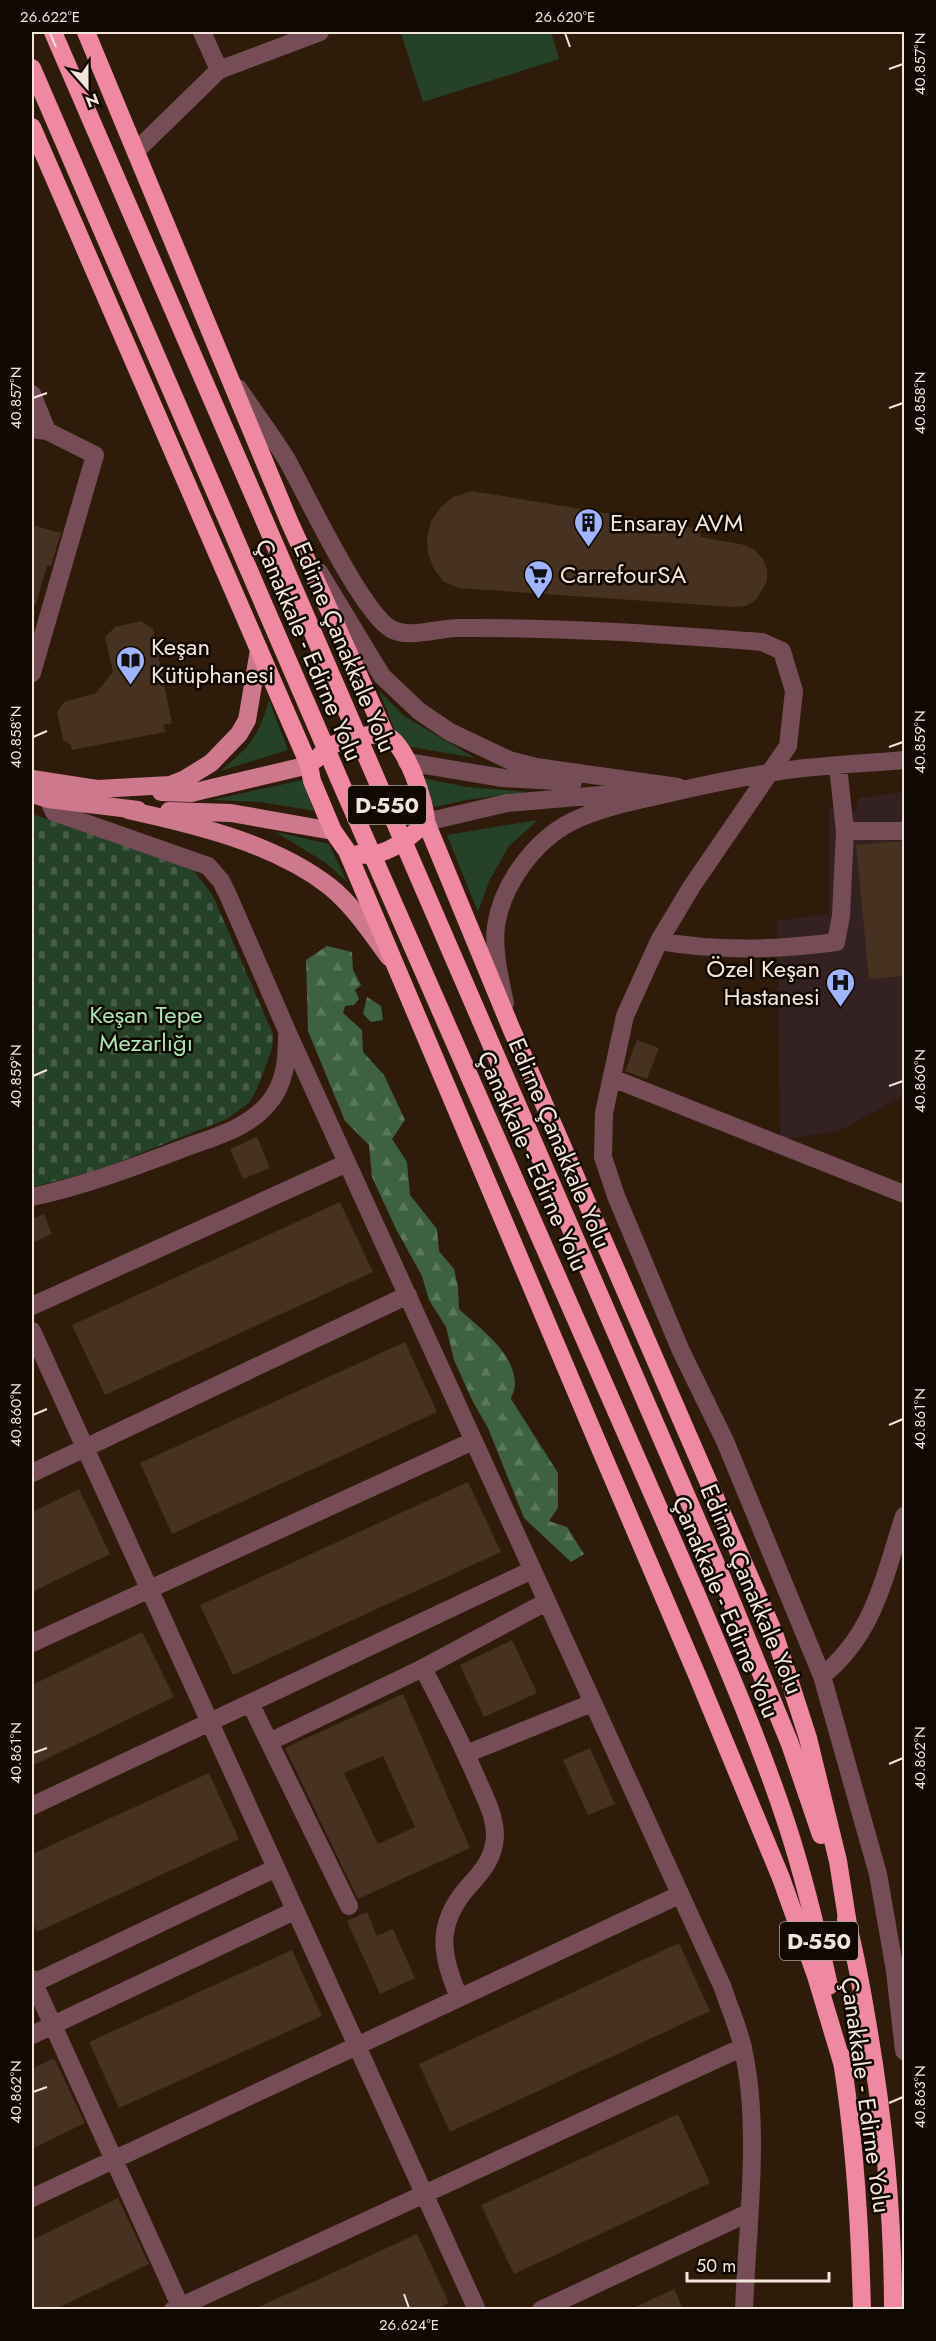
<svg xmlns="http://www.w3.org/2000/svg" width="936" height="2341" viewBox="0 0 936 2341" font-family="Jost,sans-serif">
  <style>
    .medical { fill: #342122 }
    .green { fill: #254228 }
    .forest { fill: url(#forest-firs) }
    .cemetery { fill: url(#cemetery-stones) }
    .building { fill: #473121; fill-rule: evenodd }
    .lines { fill: none; stroke-linecap: round; stroke-linejoin: round }
    .minor { stroke: #764d56; stroke-width: 18 }
    .major { stroke: #cd788c; stroke-width: 18 }
    .highway { stroke: #ef88a1; stroke-width: 18 }
    .highway-bridge { stroke: #ef88a1; stroke-width: 18 }
    .ticks { fill: none; stroke: #f3e5db; stroke-width: 2 }
    .labels { text-anchor: middle; dominant-baseline: central; stroke-width: 5; stroke-linejoin: round; paint-order: stroke }
    .shield { fill: #100803; stroke: #afa39a; stroke-width: 1.5 }
    .shield-label { font-size: 22px; font-weight: bold; fill: #f3e5db }
    .poi-label { font-size: 24px; fill: #f3e5db; stroke: #100803; text-anchor: start }
    .street-label { font-size: 24px; fill: #f3e5db; stroke: #100803 }
    .park-label { font-size: 24px; fill: #a8e4ad; stroke: #100803 }
    .neatline { fill: none; stroke: #f3e5db; stroke-width: 2 }
    .ticks-label { font-size: 15px; text-anchor: middle; fill: #f3e5db }
  </style>
  <defs>
    <pattern id="forest-firs" width="22" height="20" patternUnits="userSpaceOnUse" patternTransform="scale(1.5)"><rect width="22" height="20" fill="#3d6141"/><path d="M5 1l3.5 6h-7zM16 11l3.5 6h-7z" fill="#5a785c"/></pattern>
    <pattern id="cemetery-stones" width="16" height="16" patternUnits="userSpaceOnUse" patternTransform="scale(1.5)"><rect width="16" height="16" fill="#254228"/><path d="M2 7V4a2 2 0 0 1 4 0v3zM10 15v-3a2 2 0 0 1 4 0v3z" fill="#455d47"/></pattern>
  </defs>
  <rect width="100%" height="100%" fill="#2e1b0a"/>
  <path class="medical" d="M 904,792 L 904,1095 L 839,1131 L 780,1140 L 777,921 L 829,914 L 829,805 L 838,812 L 855,811 L 859,798 Z"/>
  <path class="green" d="M 405,32 L 551,32 L 559,59 L 423,102 L 401,33 Z
    M 379,691 L 404,716 L 475,758 L 401,745 Z
    M 269,700 L 288,750 L 220,771 C 249,748 259,736 269,700 Z
    M 422,778 L 467,787 L 527,792 L 466,800 L 434,807 Z
    M 302,780 L 314,811 L 261,802 L 212,800 Z
    M 538,820 L 509,846 L 490,879 L 478,912 L 447,835 Z
    M 276,832 L 329,844 L 347,882 L 326,863 Z"/>
  <path class="forest" d="M 327,946 L 352,952 L 353,970 L 361,985 L 355,990 L 359,999 L 354,1005 L 345,1006 L 343,1013 L 362,1030 L 363,1052 L 384,1075 L 405,1120 L 392,1139 L 407,1162 L 410,1195 L 437,1229 L 439,1251 L 454,1269 L 458,1287 L 459,1309 C 480,1329 515,1352 515,1385 C 515,1389 512,1395 511,1399 L 558,1473 L 558,1508 L 549,1521 L 567,1527 L 584,1554 L 571,1562 L 524,1518 L 488,1428 L 472,1400 L 454,1360 L 446,1327 L 429,1300 L 422,1276 L 396,1229 L 372,1177 L 369,1145 L 345,1121 L 308,1031 L 306,960 Z
    M 367,997 L 381,1006 L 383,1020 L 371,1022 L 363,1014 Z"/>
  <path class="cemetery" d="M 32,814 L 165,858 L 193,870 L 213,896 L 273,1034 L 272,1048 L 259,1084 L 250,1102 L 227,1119 L 96,1171 L 32,1187 Z"/>
  <path class="building" d="M 472,491 L 701,529 L 700,537 L 745,545 L 755,550 L 763,559 L 767,570 L 767,581 L 756,600 L 746,606 L 733,607 L 459,588 L 444,582 L 434,569 L 428,554 L 427,537 L 431,521 L 441,507 L 453,497 Z
    M 32,525 L 61,533 L 51,566 L 47,565 L 36,604 L 32,603 Z
    M 141,621 L 153,629 L 172,723 L 164,725 L 165,732 L 72,750 L 71,745 L 63,740 L 57,712 L 64,702 L 96,693 L 113,672 L 105,637 L 115,627 Z
    M 888,842 L 904,842 L 904,976 L 869,979 L 856,845 Z
    M 637,1040 L 659,1048 L 647,1079 L 625,1071 Z
    M 257,1137 L 270,1168 L 243,1179 L 230,1149 Z
    M 340,1202 L 373,1272 L 105,1395 L 72,1325 Z
    M 44,1214 L 52,1234 L 32,1243 L 32,1219 Z
    M 405,1342 L 437,1412 L 172,1534 L 140,1463 Z
    M 468,1482 L 501,1552 L 233,1675 L 200,1605 Z
    M 79,1489 L 110,1554 L 32,1592 L 32,1512 Z
    M 142,1632 L 174,1697 L 32,1766 L 32,1685 Z
    M 512,1640 L 537,1693 L 484,1717 L 460,1665 Z
    M 403,1694 L 470,1848 L 358,1899 L 285,1748 ZM 383,1756 L 415,1827 L 378,1844 L 344,1773 Z
    M 590,1748 L 615,1804 L 588,1815 L 563,1760 Z
    M 209,1773 L 239,1839 L 37,1932 L 32,1920 L 32,1854 Z
    M 367,1912 L 377,1936 L 393,1929 L 415,1978 L 380,1994 L 347,1921 Z
    M 679,1943 L 710,2011 L 450,2132 L 419,2064 Z
    M 292,1950 L 322,2016 L 119,2108 L 89,2042 Z
    M 54,2058 L 85,2123 L 32,2149 L 32,2069 Z
    M 678,2114 L 710,2183 L 514,2274 L 481,2205 Z
    M 118,2198 L 149,2264 L 54,2310 L 32,2310 L 32,2240 Z
    M 417,2234 L 449,2303 L 435,2310 L 252,2310 Z
    M 674,2289 L 684,2310 L 629,2310 Z"/>
  <g class="lines">
    <path class="minor" d="M 219,70 L 320,32
      M 137,150 L 219,70 L 202,32
      M 238,388 C 254,412 272,435 287,460 C 306,494 362,613 391,629 C 409,639 439,628 458,628 C 560,627 661,634 762,642 L 782,651 L 794,691 L 788,746 L 692,886 L 659,941 L 625,1016 L 604,1113 L 603,1157 L 616,1196 L 681,1351 L 725,1441 L 822,1676 L 878,1874 L 895,1971 L 904,2051
      M 32,394 L 47,431
      M 32,429 L 47,431 L 95,455 L 32,673
      M 319,572 L 382,676 L 419,711 L 450,732 L 509,760 L 536,767 L 678,787
      M 407,762 L 503,778 L 573,782
      M 48,799 L 54,812 L 208,866 L 221,881 L 228,895 L 287,1031 L 723,1988 C 729,2008 739,2028 743,2049 C 761,2128 747,2228 744,2310
      M 426,822 L 507,803 L 636,792
      M 845,831 L 904,831
      M 659,941 C 719,952 777,950 836,942 L 841,916 L 845,831 L 838,766
      M 505,1003 C 500,979 493,951 496,926 C 502,885 534,841 571,822 C 597,809 629,802 657,796 C 694,787 731,779 769,773 C 813,765 860,764 904,760
      M 612,1078 L 904,1194
      M 32,1197 C 83,1186 131,1168 179,1150 C 210,1138 246,1130 268,1104 C 285,1084 287,1061 287,1036
      M 32,1306 L 347,1163
      M 32,1331 L 477,2310
      M 32,1473 L 408,1295
      M 32,1643 L 473,1441
      M 423,1668 C 442,1705 461,1741 477,1779 C 485,1798 495,1815 495,1836 C 494,1858 482,1872 468,1887 C 434,1926 442,1955 459,1998
      M 822,1676 C 875,1633 884,1577 904,1516
      M 250,1703 L 349,1906
      M 269,1742 L 423,1668 L 546,1602
      M 466,1754 L 592,1703
      M 32,1806 L 532,1570
      M 32,1979 L 182,2310
      M 32,1984 L 276,1868
      M 32,2035 L 294,1911
      M 32,2198 L 679,1895
      M 173,2310 L 743,2047
      M 541,2310 L 748,2213"/>
    <path class="major" d="M 32,779 L 97,789 L 170,785 L 185,779 L 211,763 L 239,734 L 247,720 L 259,650
      M 161,792 L 191,793 L 309,765
      M 32,794 L 48,799 L 138,810
      M 128,810 C 196,825 273,843 329,886 C 353,905 371,933 389,957
      M 169,811 L 231,813 L 333,831"/>
    <path class="highway" d="M 86,32 L 289,521 L 386,736
      M 32,127 L 309,765 L 312,781 L 333,831 L 347,851 L 599,1446 L 697,1675 L 781,1878 L 816,1976 L 843,2066
      M 315,760 C 320,756 324,751 329,747 C 340,740 375,731 387,736 C 406,744 426,803 426,822 L 511,1028 L 774,1633 L 808,1738 L 838,1861 L 849,1931
      M 358,854 C 383,859 409,839 426,822
      M 722,1578 L 790,1744 L 821,1835
      M 695,1591 C 727,1667 760,1743 786,1822 C 804,1876 817,1931 829,1986
      M 846,1919 C 856,1954 862,1991 868,2027 C 884,2120 893,2215 893,2310
      M 841,2055 C 855,2139 860,2224 862,2310"/>
    <path class="highway-bridge" d="M 53,32 L 722,1578
      M 32,68 L 343,788 L 695,1591"/>
  </g>
  <path class="ticks" d="M 50,33 L 56,47M 565,33 L 570,47M 889,69 L 903,64M 33,398 L 47,393M 889,408 L 903,403M 33,737 L 47,731M 889,747 L 903,742M 33,1076 L 47,1070M 889,1086 L 903,1081M 33,1415 L 47,1409M 889,1425 L 903,1419M 33,1753 L 47,1748M 889,1764 L 903,1758M 33,2092 L 47,2087M 889,2103 L 903,2097M 404,2294 L 409,2308"/>
  <defs>
    <symbol id="building-pin" viewBox="-11 -11 22 30"><path d="M0 17L-7.5 6A9.5 9.5 0 1 1 7.5 6Z" fill="#a0b3fd" stroke="#100803"/><path d="M-4-6H4V6H1V3H-1V6H-4ZM-2.5-4.3h1.7v1.8h-1.7ZM.8-4.3h1.7v1.8H.8ZM-2.5-1h1.7V.8h-1.7ZM.8-1h1.7V.8H.8Z" fill="#111"/></symbol>
    <symbol id="supermarket-pin" viewBox="-11 -11 22 30"><path d="M0 17L-7.5 6A9.5 9.5 0 1 1 7.5 6Z" fill="#a0b3fd" stroke="#100803"/><path d="M-6-5.5h2.5l.6 2H6L4.5 2H-2.5L-4.4-4H-6ZM-1.5 3.2a1.3 1.3 0 1 0 .1 0ZM3 3.2a1.3 1.3 0 1 0 .1 0Z" fill="#111"/></symbol>
    <symbol id="library-pin" viewBox="-11 -11 22 30"><path d="M0 17L-7.5 6A9.5 9.5 0 1 1 7.5 6Z" fill="#a0b3fd" stroke="#100803"/><path d="M-6-4Q-3-5.5-.7-3.5V5Q-3 3-6 4ZM6-4Q3-5.5 .7-3.5V5Q3 3 6 4Z" fill="#111"/></symbol>
    <symbol id="hospital-pin" viewBox="-11 -11 22 30"><path d="M0 17L-7.5 6A9.5 9.5 0 1 1 7.5 6Z" fill="#a0b3fd" stroke="#100803"/><path d="M-5-5h3v3.5h4V-5h3V5h-3V1.5h-4V5h-3Z" fill="#111"/></symbol>
  </defs>
  <g fill-rule="evenodd">
    <use href="#building-pin" x="572" y="506" width="33" height="45"/>
    <use href="#supermarket-pin" x="522" y="558" width="33" height="45"/>
    <use href="#library-pin" x="114" y="644" width="33" height="45"/>
    <use href="#hospital-pin" x="824" y="966" width="33" height="45"/>
  </g>
  <g class="labels">
    <g class="shield">
      <rect x="348" y="786" width="78" height="38" rx="4.5"/>
      <rect x="780" y="1922" width="78" height="38" rx="4.5"/>
    </g>
    <g class="shield-label">
      <text x="387" y="805">D-550</text>
      <text x="819" y="1941">D-550</text>
    </g>
    <g class="poi-label">
      <text x="610" y="522">Ensaray AVM</text>
      <text x="560" y="574">CarrefourSA</text>
      <text x="151" y="646">Keşan<tspan x="151" dy="28">Kütüphanesi</tspan></text>
      <text x="820" y="968" text-anchor="end">Özel Keşan<tspan x="820" dy="28">Hastanesi</tspan></text>
    </g>
    <g class="street-label">
      <text transform="translate(345 647) rotate(67)">Edirne Çanakkale Yolu</text>
      <text transform="translate(309 650) rotate(67)">Çanakkale - Edirne Yolu</text>
      <text transform="translate(560 1143) rotate(67)">Edirne Çanakkale Yolu</text>
      <text transform="translate(533 1161) rotate(66)">Çanakkale - Edirne Yolu</text>
      <text transform="translate(752 1589) rotate(67)">Edirne Çanakkale Yolu</text>
      <text transform="translate(726 1607) rotate(67)">Çanakkale - Edirne Yolu</text>
      <text transform="translate(866 2095) rotate(82)">Çanakkale - Edirne Yolu</text>
    </g>
    <g class="park-label">
      <text x="146" y="1014">Keşan Tepe<tspan x="146" dy="28">Mezarlığı</tspan></text>
    </g>
  </g>
  <rect width="936" height="2341" fill="none" stroke="#100803" stroke-width="66"/>
  <g transform="translate(87 87) rotate(159)" stroke="#100803" stroke-width="4.5" paint-order="stroke">
  <path d="M0-4.5L10 22L0 15L-10 22Z" fill="#f3e5db"/>
  <text y="-9" font-size="16" font-weight="bold" text-anchor="middle" fill="#f3e5db">N</text>
  </g>
  <path d="M687 2272v9h142v-9" fill="none" stroke="#f3e5db" stroke-width="3"/>
  <text x="696" y="2272" font-size="18" fill="#f3e5db" stroke="#100803" stroke-width="4.5" paint-order="stroke">50 m</text>
  <rect x="33" y="33" width="870" height="2275" class="neatline"/>
  <g class="ticks-label">
    <text x="50" y="22">26.622°E</text>
    <text x="565" y="22">26.620°E</text>
    <text transform="translate(920 64) rotate(-90)" y="5">40.857°N</text>
    <text transform="translate(16 398) rotate(-90)" y="5">40.857°N</text>
    <text transform="translate(920 403) rotate(-90)" y="5">40.858°N</text>
    <text transform="translate(16 737) rotate(-90)" y="5">40.858°N</text>
    <text transform="translate(920 742) rotate(-90)" y="5">40.859°N</text>
    <text transform="translate(16 1076) rotate(-90)" y="5">40.859°N</text>
    <text transform="translate(920 1081) rotate(-90)" y="5">40.860°N</text>
    <text transform="translate(16 1415) rotate(-90)" y="5">40.860°N</text>
    <text transform="translate(920 1419) rotate(-90)" y="5">40.861°N</text>
    <text transform="translate(16 1753) rotate(-90)" y="5">40.861°N</text>
    <text transform="translate(920 1758) rotate(-90)" y="5">40.862°N</text>
    <text transform="translate(16 2092) rotate(-90)" y="5">40.862°N</text>
    <text transform="translate(920 2097) rotate(-90)" y="5">40.863°N</text>
    <text x="409" y="2330">26.624°E</text>
  </g>
</svg>
